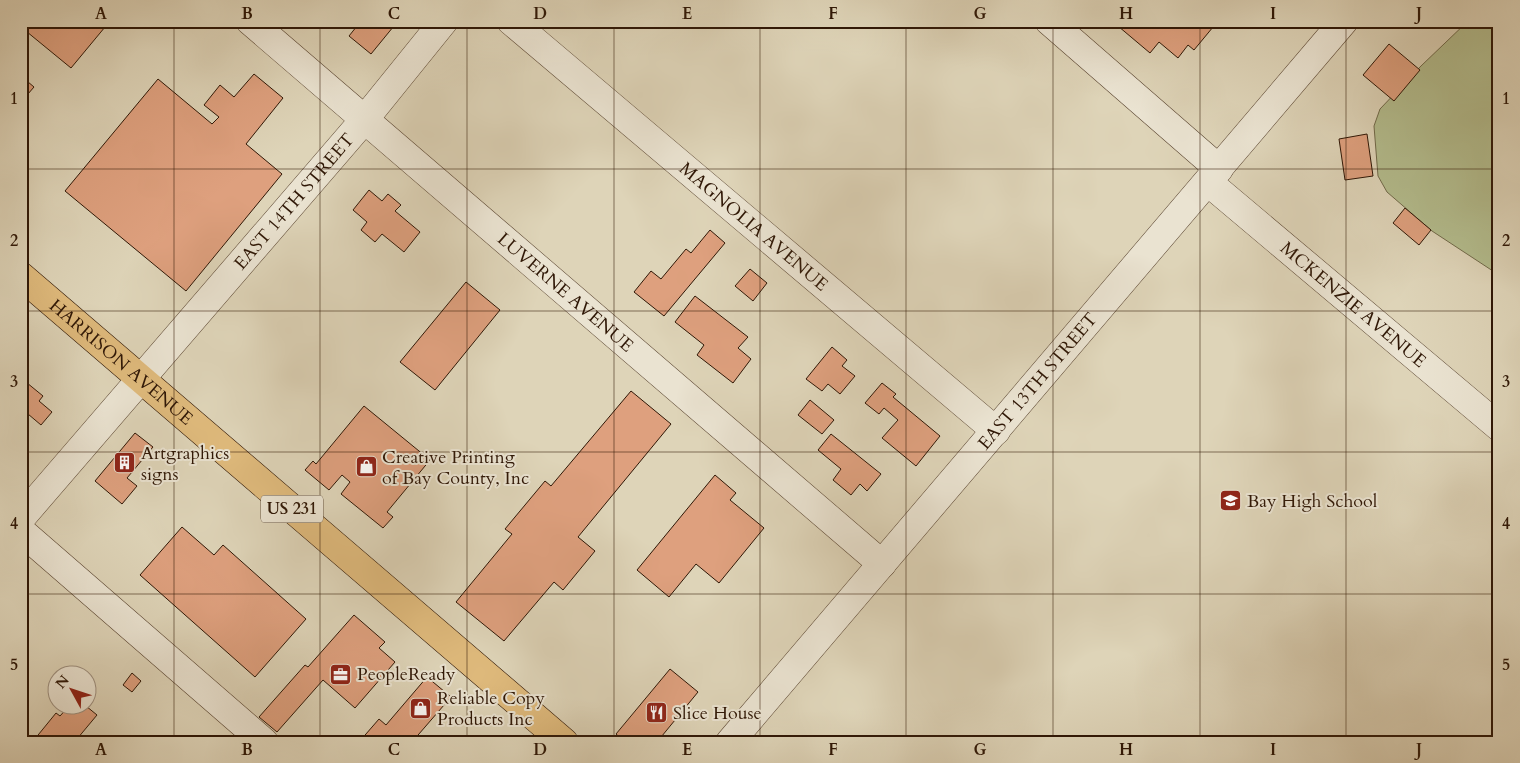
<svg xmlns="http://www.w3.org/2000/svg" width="1520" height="763" viewBox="0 0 1520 763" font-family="Cardo,serif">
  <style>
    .green { fill: #b3bc8d; stroke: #716a4a }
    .building { fill: #dea07e; stroke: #2f1706 }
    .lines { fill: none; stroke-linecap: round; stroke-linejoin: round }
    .minor-casing { stroke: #5b4632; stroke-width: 29 }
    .major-casing { stroke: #2f1706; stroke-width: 29 }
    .minor { stroke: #eae3d1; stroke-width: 28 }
    .major { stroke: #dfba7c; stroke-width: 28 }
    .grid { fill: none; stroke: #2f1706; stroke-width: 1; stroke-opacity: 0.55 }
    .labels { text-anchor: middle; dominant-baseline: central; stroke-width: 4; stroke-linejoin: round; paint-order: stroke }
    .shield { fill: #eae3d1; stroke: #675443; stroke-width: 1 }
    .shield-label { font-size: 16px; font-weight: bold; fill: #2f1706 }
    .street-label { font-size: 18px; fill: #2f1706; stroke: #eae3d1 }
    .poi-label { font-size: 18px; fill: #2f1706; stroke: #eae3d1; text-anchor: start }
    .neatline { fill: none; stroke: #2f1706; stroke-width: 2 }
    .grid-label { font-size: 16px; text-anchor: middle; font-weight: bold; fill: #2f1706 }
  </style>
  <rect width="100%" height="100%" fill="#ded4b8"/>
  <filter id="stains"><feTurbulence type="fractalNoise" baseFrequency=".004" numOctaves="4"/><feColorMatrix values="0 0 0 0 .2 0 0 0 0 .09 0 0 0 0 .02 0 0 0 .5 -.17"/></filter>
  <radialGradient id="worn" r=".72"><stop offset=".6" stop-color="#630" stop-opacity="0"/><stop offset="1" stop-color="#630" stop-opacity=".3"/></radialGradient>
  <path class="green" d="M 1468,21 L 1499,21 L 1499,275 L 1432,231 L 1387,192 L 1378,176 L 1374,126 L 1380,109 L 1421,66 Z"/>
  <path class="building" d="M 21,21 L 110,21 L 71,68 L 21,27 Z
    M 361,21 L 398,21 L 371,54 L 349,36 Z
    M 1112,21 L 1218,21 L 1194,50 L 1188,45 L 1178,58 L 1159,42 L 1150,53 Z
    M 1389,44 L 1420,70 L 1394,101 L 1363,75 Z
    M 254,74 L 283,98 L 246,144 L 282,174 L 186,291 L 65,191 L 158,79 L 212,124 L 219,117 L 204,105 L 220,85 L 234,97 Z
    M 21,76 L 34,87 L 21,102 Z
    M 1367,134 L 1373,176 L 1345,180 L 1339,139 Z
    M 369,190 L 382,201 L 388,194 L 401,205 L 395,211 L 420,232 L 404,252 L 382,234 L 375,242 L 361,230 L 367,222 L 353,210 Z
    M 1405,208 L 1431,230 L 1419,245 L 1393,223 Z
    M 710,230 L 725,243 L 664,316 L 634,292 L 651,271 L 661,279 L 686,249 L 691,253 Z
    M 750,269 L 767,283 L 753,301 L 735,286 Z
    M 466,282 L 500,310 L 435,390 L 400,362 Z
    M 695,296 L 748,337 L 738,348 L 751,359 L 733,383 L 697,355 L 704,345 L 675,322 Z
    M 832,347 L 847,360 L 842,366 L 855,376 L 840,394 L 828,384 L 822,391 L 806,379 Z
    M 21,378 L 43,396 L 39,401 L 52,412 L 41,425 L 28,414 L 21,422 Z
    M 882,383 L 896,394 L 893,397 L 940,436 L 916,466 L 882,438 L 898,420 L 884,408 L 879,414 L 865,403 Z
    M 631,391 L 671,424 L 578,537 L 595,551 L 563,590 L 554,582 L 504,641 L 456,602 L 512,534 L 505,529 L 545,481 L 551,486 Z
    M 810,400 L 834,420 L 822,434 L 798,415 Z
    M 364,406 L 430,460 L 387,512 L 393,517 L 383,528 L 341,494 L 350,482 L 342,475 L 329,490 L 305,470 L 313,461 L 316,464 Z
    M 135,433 L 153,447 L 127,478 L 137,486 L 122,504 L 95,481 Z
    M 831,434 L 881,474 L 867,491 L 860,484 L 851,495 L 833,480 L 841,469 L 818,450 Z
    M 715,475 L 736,493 L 730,500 L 764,528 L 719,583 L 696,564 L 669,597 L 637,570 Z
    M 182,527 L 214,555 L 223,545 L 306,619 L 255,677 L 140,575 Z
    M 354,615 L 385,642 L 379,648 L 395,662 L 355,708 L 323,680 L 277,732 L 259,717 L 305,665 L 308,667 Z
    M 670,669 L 698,692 L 657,742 L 625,742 L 616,734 Z
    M 132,673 L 141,681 L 132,692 L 123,685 Z
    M 427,677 L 451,697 L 412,742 L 359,742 L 379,719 L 386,725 Z
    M 69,706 L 86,706 L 97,715 L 77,739 L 80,742 L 36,742 L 34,740 L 56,713 L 60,716 Z"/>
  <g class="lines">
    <defs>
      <g id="minor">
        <path id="s1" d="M 250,21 L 882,564"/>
        <path id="s2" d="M 511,21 L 996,431"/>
        <path d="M 1049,21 L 1219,169"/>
        <path id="s3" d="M 1208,182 L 1499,427"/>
        <path id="s4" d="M 21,518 L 364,120 L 444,21"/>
        <path d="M 21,531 L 264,742"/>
        <path id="s5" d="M 730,742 L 1344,21"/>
      </g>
      <g id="major">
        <path id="s6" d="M 21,276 L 564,742"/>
      </g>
    </defs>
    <use href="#minor" class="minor-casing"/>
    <use href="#major" class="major-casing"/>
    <use href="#minor" class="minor"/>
    <use href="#major" class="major"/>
  </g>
  <path class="grid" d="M 174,21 L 174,742M 320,21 L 320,742M 467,21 L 467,742M 614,21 L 614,742M 760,21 L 760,742M 906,21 L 906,742M 1053,21 L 1053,742M 1200,21 L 1200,742M 1346,21 L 1346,742M 21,169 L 1499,169M 21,311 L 1499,311M 21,452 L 1499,452M 21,594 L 1499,594"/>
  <defs>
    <symbol id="building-square" viewBox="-11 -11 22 22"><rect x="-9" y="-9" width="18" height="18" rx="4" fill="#8f2418" stroke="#eae3d1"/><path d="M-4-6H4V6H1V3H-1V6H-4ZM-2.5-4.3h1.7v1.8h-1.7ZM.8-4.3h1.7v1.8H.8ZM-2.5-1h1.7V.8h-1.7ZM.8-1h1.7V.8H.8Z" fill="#fff"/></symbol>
    <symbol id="shop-square" viewBox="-11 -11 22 22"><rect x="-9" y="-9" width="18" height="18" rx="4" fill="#8f2418" stroke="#eae3d1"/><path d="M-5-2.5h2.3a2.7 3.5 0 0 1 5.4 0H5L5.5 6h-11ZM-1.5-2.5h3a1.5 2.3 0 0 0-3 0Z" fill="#fff"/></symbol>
    <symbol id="school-square" viewBox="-11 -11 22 22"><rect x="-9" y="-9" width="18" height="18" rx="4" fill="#8f2418" stroke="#eae3d1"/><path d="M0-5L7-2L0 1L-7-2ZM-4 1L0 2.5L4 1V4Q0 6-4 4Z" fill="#fff"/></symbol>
    <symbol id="office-square" viewBox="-11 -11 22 22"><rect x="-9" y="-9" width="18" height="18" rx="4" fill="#8f2418" stroke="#eae3d1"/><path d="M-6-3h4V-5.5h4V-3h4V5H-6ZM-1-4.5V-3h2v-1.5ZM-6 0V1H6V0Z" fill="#fff"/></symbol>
    <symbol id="restaurant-square" viewBox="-11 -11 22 22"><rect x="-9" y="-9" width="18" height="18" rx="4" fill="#8f2418" stroke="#eae3d1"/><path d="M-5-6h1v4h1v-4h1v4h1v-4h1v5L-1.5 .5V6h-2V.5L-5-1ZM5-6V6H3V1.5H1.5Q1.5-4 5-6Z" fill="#fff"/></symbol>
  </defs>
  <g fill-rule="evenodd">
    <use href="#building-square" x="112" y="450" width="25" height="25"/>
    <use href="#shop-square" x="354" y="454" width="25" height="25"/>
    <use href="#school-square" x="1218" y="488" width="25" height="25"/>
    <use href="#office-square" x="328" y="662" width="25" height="25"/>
    <use href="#shop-square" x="408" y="696" width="25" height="25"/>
    <use href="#restaurant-square" x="644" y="700" width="25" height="25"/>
  </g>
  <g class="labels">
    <rect class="shield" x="261" y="495.5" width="62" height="27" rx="4"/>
    <g class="shield-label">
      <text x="292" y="509">US 231</text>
    </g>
    <g class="street-label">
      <text stroke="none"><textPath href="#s4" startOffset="418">EAST 14TH STREET</textPath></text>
      <text stroke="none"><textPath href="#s2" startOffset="318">MAGNOLIA AVENUE</textPath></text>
      <text stroke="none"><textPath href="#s1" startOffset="416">LUVERNE AVENUE</textPath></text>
      <text stroke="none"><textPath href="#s3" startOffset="190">MCKENZIE AVENUE</textPath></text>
      <text stroke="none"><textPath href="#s6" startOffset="132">HARRISON AVENUE</textPath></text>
      <text stroke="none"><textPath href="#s5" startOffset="474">EAST 13TH STREET</textPath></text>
    </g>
    <g class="poi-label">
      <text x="141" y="453">Artgraphics<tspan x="141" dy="21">signs</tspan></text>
      <text x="382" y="457">Creative Printing<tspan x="382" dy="21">of Bay County, Inc</tspan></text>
      <text x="1247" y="501">Bay High School</text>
      <text x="357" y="674">PeopleReady</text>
      <text x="437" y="698">Reliable Copy<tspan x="437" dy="21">Products Inc</tspan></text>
      <text x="673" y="713">Slice House</text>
    </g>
  </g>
  <rect width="1520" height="763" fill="none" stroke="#ded4b8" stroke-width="55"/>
  <g transform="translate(72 690) rotate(310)"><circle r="24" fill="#eae3d1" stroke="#9f9180"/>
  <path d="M0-4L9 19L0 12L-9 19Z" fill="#8f2418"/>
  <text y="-8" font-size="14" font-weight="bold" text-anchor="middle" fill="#2f1706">N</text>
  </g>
  <rect x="28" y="28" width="1464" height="708" class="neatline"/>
  <g class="grid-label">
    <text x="101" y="19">A</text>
    <text x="247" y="19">B</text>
    <text x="394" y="19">C</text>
    <text x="540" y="19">D</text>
    <text x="687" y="19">E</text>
    <text x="833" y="19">F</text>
    <text x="980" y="19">G</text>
    <text x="1126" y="19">H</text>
    <text x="1273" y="19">I</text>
    <text x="1419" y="19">J</text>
    <text x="14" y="104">1</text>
    <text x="1506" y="104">1</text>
    <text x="14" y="246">2</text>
    <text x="1506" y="246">2</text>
    <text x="14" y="387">3</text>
    <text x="1506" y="387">3</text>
    <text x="14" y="529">4</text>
    <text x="1506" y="529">4</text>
    <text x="14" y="670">5</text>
    <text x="1506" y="670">5</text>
    <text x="101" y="755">A</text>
    <text x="247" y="755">B</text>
    <text x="394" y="755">C</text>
    <text x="540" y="755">D</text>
    <text x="687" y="755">E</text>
    <text x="833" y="755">F</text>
    <text x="980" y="755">G</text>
    <text x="1126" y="755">H</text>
    <text x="1273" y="755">I</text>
    <text x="1419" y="755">J</text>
  </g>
  <rect width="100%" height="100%" filter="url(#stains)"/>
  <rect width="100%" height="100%" fill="url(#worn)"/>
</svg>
